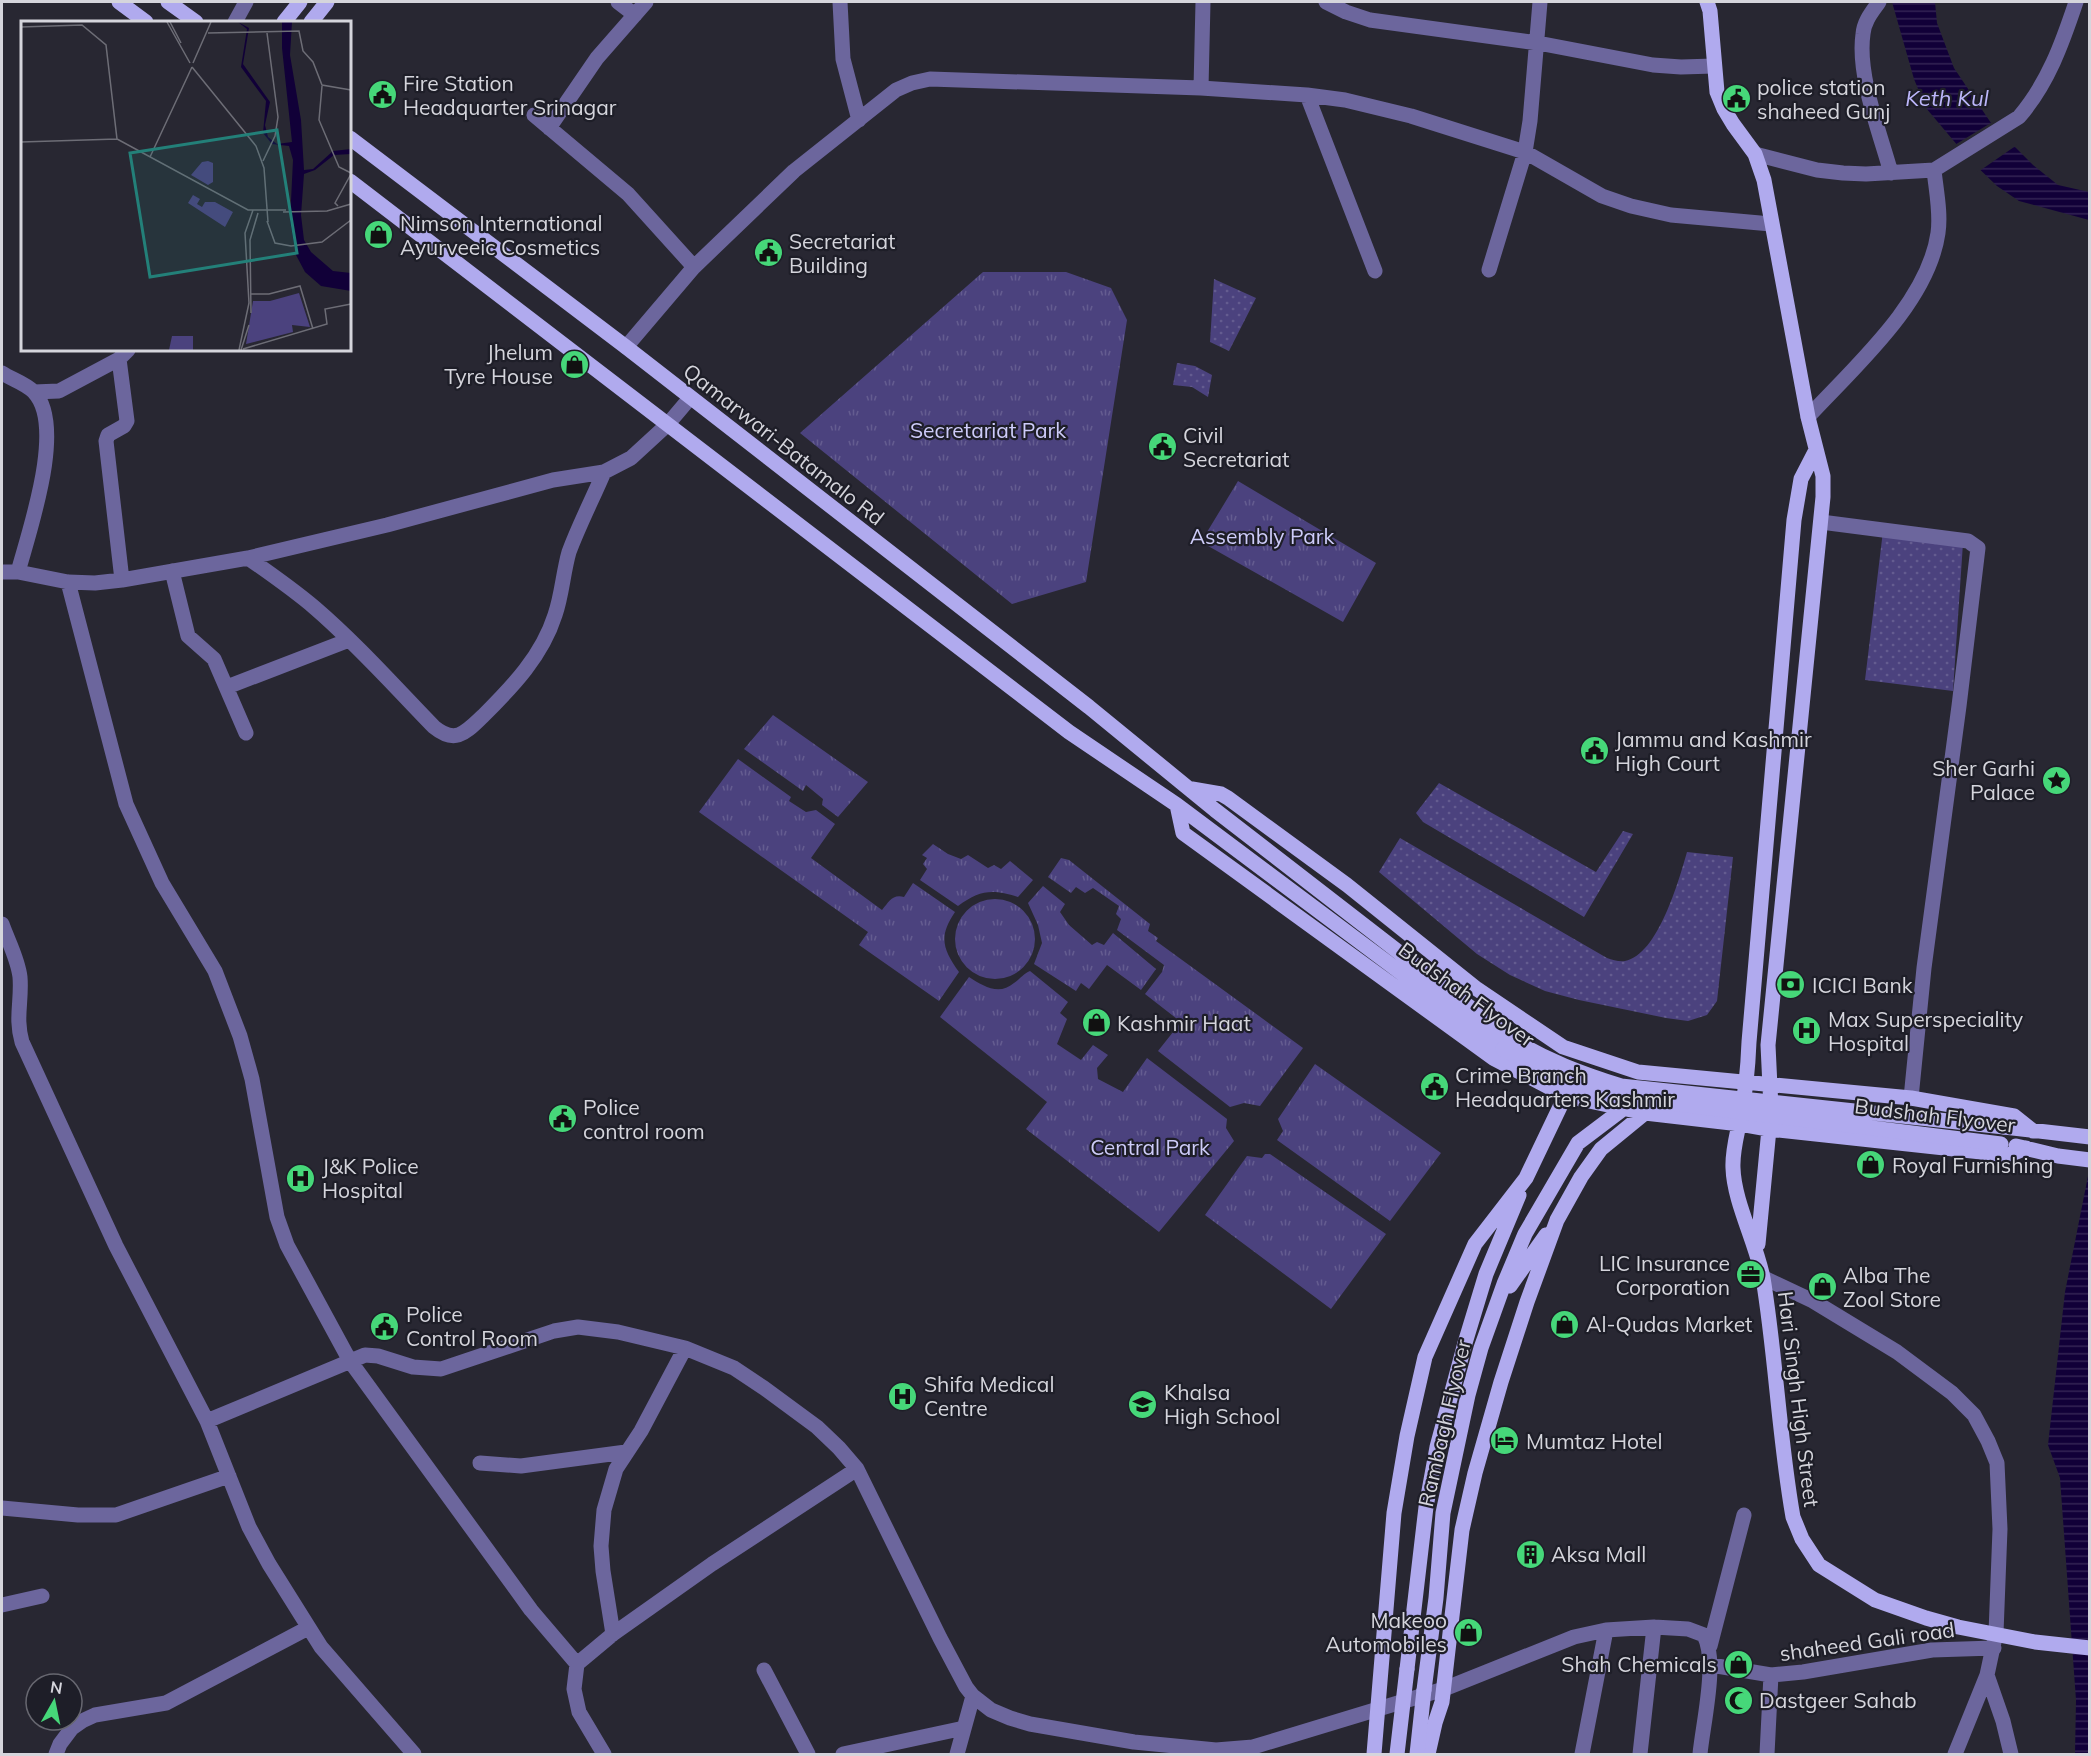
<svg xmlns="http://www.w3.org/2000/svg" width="2091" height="1756" viewBox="0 0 2091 1756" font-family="Mulish,sans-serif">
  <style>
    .grass { fill: url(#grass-dots) }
    .park { fill: url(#park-tufts) }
    .water { fill: url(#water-rules) }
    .pier { fill: #282732 }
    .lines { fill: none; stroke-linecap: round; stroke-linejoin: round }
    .minor { stroke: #6c669d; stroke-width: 15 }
    .major { stroke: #b0aaee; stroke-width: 15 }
    .major-bridge { stroke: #b0aaee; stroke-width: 15 }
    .labels { text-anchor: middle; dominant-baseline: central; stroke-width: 4.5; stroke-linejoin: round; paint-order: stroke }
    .poi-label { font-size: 21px; fill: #d5d5dc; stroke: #1e1e28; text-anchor: start }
    .park-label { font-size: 21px; fill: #ceccf9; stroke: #1e1e28 }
    .street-label { font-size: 21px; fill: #d5d5dc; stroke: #1e1e28 }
    .water-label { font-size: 22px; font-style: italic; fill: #bcb6fa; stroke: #1e1e28 }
    .inset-road { fill: none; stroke: #6d6d76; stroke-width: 1.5 }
    .view { fill: #238079; fill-opacity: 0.15; stroke: #238079; stroke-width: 3 }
    .inset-edge { fill: none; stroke: #d5d5dc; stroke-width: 3 }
  </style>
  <defs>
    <pattern id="grass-dots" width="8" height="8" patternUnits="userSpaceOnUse" patternTransform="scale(1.5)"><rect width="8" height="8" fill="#4b427e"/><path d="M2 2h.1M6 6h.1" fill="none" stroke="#645c90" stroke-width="1.8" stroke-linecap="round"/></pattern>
    <pattern id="park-tufts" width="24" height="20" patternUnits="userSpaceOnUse" patternTransform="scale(1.5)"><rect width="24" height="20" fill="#4b427e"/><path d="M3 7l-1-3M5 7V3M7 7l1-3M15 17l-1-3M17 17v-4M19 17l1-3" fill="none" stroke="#645c90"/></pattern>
    <pattern id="water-rules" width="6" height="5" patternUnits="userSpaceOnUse" patternTransform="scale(1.5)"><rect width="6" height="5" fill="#110038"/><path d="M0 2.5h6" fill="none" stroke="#332454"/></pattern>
  </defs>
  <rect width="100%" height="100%" fill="#282732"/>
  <path class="grass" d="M 1214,279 L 1256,298 L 1229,351 L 1210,342 Z
    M 1177,363 L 1195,366 L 1212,375 L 1208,397 L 1192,387 L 1173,385 Z
    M 1883,531 L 1963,543 L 1953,691 L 1865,680 Z
    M 1439,783 L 1596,872 L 1623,831 L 1633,834 L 1584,917 L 1423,822 L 1416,813 Z
    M 1400,838 L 1607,958 C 1613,960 1619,962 1625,961 C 1658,955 1679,880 1687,852 L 1733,857 L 1717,1001 L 1707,1015 L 1688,1021 L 1666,1018 L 1579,1000 L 1545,991 L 1510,975 L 1477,954 L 1379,872 Z"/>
  <path class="park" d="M 983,272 L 1066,272 L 1111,288 L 1127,320 L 1086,582 L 1012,604 L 800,433 Z
    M 1238,481 L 1376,563 L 1343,622 L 1201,542 Z
    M 773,715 L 868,782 L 838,817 L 822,805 L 823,799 L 806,785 L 803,791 L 744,749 Z
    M 738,759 L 791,797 L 789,801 L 806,812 L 816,810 L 835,824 L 811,858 L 882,910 C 889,902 892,894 904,897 L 913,883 L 955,912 C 938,937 943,949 959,972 L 939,1001 L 859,945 L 868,932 L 699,812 Z
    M 933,844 L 948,854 L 961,859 L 968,855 L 988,868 L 994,865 L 1001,869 L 1010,861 L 1033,880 L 1018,897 C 992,889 980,890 958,906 L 920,880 L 927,869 L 923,864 L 927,858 L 922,855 Z
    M 1061,858 L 1069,860 L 1150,924 L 1148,931 L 1158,938 L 1156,941 L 1303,1048 L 1260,1106 L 1244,1103 L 1230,1107 L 1158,1051 L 1181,1022 L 1145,994 L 1162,972 L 1164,965 L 1117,930 L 1121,919 L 1116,914 L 1119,906 L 1093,888 L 1085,893 L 1076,887 L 1071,893 L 1048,877 Z
    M 1043,886 L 1065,904 L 1060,912 L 1069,925 L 1092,945 L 1097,942 L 1104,945 L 1113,933 L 1156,969 L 1141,990 L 1107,965 L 1089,989 L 1081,983 L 1076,991 L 1034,964 L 1042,943 L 1038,925 L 1028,903 Z
    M955 939a40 40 0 1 1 80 0a40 40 0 1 1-80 0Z
    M 1030,971 L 1068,1002 L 1060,1013 L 1067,1019 L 1057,1044 L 1081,1060 L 1093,1045 L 1108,1055 L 1097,1068 L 1098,1079 L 1123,1092 L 1147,1058 L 1227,1119 L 1226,1128 L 1234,1141 L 1159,1232 L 1026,1129 L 1047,1102 L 940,1017 L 969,977 C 983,986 999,996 1014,983 C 1020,979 1023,974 1030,971 Z
    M 1315,1064 L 1441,1153 L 1390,1221 L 1277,1140 L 1283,1131 L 1278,1119 Z
    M 1265,1154 L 1270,1154 L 1386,1234 L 1331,1309 L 1205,1215 L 1247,1156 L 1262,1158 Z"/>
  <path class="water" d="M 1892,2 L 1935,2 L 1937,23 L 1954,68 L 1991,123 L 2033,165 L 2058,185 L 2089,192 L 2089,220 L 2019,201 L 1997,186 L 1969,159 L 1926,108 L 1914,79 Z
    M 2089,1171 L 2089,1754 L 2075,1754 L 2076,1700 L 2060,1478 L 2048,1445 L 2065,1292 Z"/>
  <path class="pier" d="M 1994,121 L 2017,145 L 1978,172 L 1953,146 Z"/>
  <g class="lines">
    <path class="minor" d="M 618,2 L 635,15
      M 840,2 L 843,59 L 859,120
      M 1326,2 L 1346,12 L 1370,20 L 1538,43 L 1653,65 L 1681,67 L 1714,66
      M 1879,2 C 1872,12 1864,21 1863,34 C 1857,75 1880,133 1891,173
      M 235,22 L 246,2
      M 1201,88 L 1203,2
      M 1307,95 L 1375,271
      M 534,115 L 628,194 L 694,267
      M 549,128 L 597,58 L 646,2
      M 1755,154 L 1817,170 L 1843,173 L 1866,174 L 1934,170 L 2019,117 C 2048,83 2062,44 2076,2
      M 1489,270 L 1525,152 L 1530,121 L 1540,2
      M 626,347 L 694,267 L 794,171 L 896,90 L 912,83 L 930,79 L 1201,88 L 1307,95 L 1345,100 L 1411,116 L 1525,152 L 1602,196 L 1631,206 L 1671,215 L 1771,224
      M 2,373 C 11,379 25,383 34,392 C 66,426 29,531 18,572
      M 34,392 L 59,391 L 119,359
      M 1808,417 C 1854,367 1928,303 1938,233 C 1941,213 1936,190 1934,170
      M 1821,522 L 1968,541 L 1978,548 L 1959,706 L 1924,968 L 1911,1098
      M 248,558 C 271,574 294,590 315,608 C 358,645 395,687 434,727 C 456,745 466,732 483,716 C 513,686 542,656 555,615 C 562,595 563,573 569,552 C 579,525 593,498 604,472
      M 172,571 L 188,636 L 214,659 L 246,733
      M 2,572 L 18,572 L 68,582 L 95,583 L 122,580 L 248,558 L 387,525 L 553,480 L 604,472 L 631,458 L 668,424 L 690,398
      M 122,580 L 106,441 L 108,435 L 124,426 L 127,421 L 119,359 L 128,350
      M 68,582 L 126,804 L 162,883 L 215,971 L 240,1036 L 252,1079 L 277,1217 L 287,1245 L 350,1361 L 531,1610 L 577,1664
      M 227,687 L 349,640
      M 2,924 C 8,941 18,959 20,977 C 22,1001 15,1018 22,1042 L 116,1246 L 207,1421 L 249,1527 L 269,1564 L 321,1647 L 414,1754
      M 1762,1277 L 1813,1301 L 1897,1352 L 1952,1393 L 1974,1415 L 1988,1441 L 1997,1463 L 2000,1529 L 1996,1633 L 1987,1675 L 1955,1754
      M 207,1421 L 365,1355 L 378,1356 L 413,1367 L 441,1369 L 554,1331 L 578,1327 L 618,1332 L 685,1348 L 734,1368 L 764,1388 L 817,1427 L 839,1448 L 857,1469 L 940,1638 L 966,1687 L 973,1696 L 957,1754
      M 480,1463 L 521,1466 L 626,1452
      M 2,1508 L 78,1515 L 116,1515 L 229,1476
      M 2,1605 L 42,1596
      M 613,1634 L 603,1571 L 601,1546 L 604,1510 L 616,1469 L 641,1431 L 685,1348
      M 1710,1646 L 1744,1515
      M 1711,1665 L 1771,1675 L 1803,1672 L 1932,1650 L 1994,1648
      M 764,1670 L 808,1754
      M 1987,1675 L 2003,1721 L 2011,1754
      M 973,1696 L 991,1710 L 1010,1718 L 1030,1724 L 1134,1742 L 1216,1750 L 1253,1747 L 1444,1689 L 1574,1637 L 1606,1630 L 1654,1627 L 1688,1629 L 1704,1635 C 1718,1662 1703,1723 1700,1754
      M 56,1754 L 60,1744 L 72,1728 L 82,1721 L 95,1715 L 166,1703 L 308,1628
      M 604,1754 L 579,1712 L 574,1689 L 577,1664 L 613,1634 L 712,1564 L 857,1469
      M 843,1754 L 964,1728
      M 1582,1754 L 1606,1630
      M 1640,1754 L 1654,1627
      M 1767,1754 L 1771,1675"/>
    <path class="major" d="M 119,2 L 146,22
      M 168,2 L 196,22
      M 1707,2 L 1710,11 L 1717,92 L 1724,109 L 1733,124 L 1755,154 L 1764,180 L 1808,417 L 1823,476 L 1823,497 L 1768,1045 L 1771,1108 L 1758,1244
      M 284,22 L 300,2
      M 311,22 L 327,2
      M 350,138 L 626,347 L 1089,707 L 1215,810 L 1511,1039
      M 350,181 L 1069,732 L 1177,805 L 1503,1049
      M 1816,450 L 1801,479 L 1794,520 L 1749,1042 C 1748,1067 1746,1090 1741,1114 C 1738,1132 1732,1150 1733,1168 C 1734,1202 1756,1242 1763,1278 C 1776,1357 1779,1438 1793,1517 L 1802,1539 L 1819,1565 L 1875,1600 L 1926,1618 L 1958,1627 L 2035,1642 L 2090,1648
      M 1192,789 L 1221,794 L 1228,798 L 1347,885 L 1477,989 L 1563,1047 L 1638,1072 L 1911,1098 L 2014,1116 L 2033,1131
      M 1177,805 L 1183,833 L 1493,1058 L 1566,1096 L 1645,1113 L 1740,1124 L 1768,1129 L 2009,1155 L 2026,1148
      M 2004,1127 L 2090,1137
      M 2016,1146 L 2058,1156 L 2090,1160
      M 1510,1286 L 1546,1235
      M 1407,1669 L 1426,1507 L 1437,1447 L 1465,1343 L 1486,1274 L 1519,1195
      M 1424,1690 L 1436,1598 L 1443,1513 L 1468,1395 L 1481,1348 L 1504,1284 L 1525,1234 L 1578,1143 L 1623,1109
      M 1374,1754 L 1394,1513 L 1407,1436 L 1425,1357 L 1475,1244 L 1526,1178 L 1569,1088
      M 1428,1754 L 1435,1723 L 1442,1702 L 1462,1530 L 1475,1473 L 1501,1382 L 1527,1302 L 1557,1220 L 1581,1177 L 1601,1149 L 1645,1113"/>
    <path class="major-bridge" d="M 1511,1039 C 1548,1061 1580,1073 1621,1086 L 2004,1127
      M 1503,1049 L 1541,1070 L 1574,1084 L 1621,1097 L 2001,1144
      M 1397,1754 L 1407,1669
      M 1417,1754 L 1424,1690"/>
  </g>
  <defs>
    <symbol id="civic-disc" viewBox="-11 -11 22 22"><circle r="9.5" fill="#46d779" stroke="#1e1e28"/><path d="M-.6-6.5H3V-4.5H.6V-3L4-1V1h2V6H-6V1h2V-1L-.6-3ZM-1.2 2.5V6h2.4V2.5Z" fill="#111"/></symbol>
    <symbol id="shop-disc" viewBox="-11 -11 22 22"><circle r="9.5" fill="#46d779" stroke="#1e1e28"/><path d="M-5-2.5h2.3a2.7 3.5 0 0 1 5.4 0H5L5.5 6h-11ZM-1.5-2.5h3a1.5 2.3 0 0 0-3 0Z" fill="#111"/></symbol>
    <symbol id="sight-disc" viewBox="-11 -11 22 22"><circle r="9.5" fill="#46d779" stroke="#1e1e28"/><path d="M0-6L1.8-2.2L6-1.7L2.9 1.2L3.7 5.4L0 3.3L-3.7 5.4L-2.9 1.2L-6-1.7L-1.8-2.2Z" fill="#111"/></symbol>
    <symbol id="bank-disc" viewBox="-11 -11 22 22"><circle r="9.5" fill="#46d779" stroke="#1e1e28"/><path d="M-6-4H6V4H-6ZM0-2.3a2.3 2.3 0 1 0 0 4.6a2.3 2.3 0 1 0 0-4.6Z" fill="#111"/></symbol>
    <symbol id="hospital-disc" viewBox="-11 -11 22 22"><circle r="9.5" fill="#46d779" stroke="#1e1e28"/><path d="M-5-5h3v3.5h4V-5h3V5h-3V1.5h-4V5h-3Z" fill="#111"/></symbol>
    <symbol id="office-disc" viewBox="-11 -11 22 22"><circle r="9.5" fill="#46d779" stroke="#1e1e28"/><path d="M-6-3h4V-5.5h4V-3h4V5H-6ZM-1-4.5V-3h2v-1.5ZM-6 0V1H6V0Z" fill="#111"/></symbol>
    <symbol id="school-disc" viewBox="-11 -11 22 22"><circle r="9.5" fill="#46d779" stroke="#1e1e28"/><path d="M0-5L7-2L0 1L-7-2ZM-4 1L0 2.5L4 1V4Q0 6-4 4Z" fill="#111"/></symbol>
    <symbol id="hotel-disc" viewBox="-11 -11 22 22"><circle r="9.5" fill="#46d779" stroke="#1e1e28"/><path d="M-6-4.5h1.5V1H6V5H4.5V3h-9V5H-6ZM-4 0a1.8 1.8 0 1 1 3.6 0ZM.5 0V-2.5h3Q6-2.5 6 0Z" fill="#111"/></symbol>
    <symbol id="building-disc" viewBox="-11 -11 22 22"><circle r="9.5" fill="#46d779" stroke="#1e1e28"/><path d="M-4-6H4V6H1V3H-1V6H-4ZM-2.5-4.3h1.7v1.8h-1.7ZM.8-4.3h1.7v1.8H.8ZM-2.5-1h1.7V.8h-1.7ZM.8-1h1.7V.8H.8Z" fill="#111"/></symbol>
    <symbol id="mosque-disc" viewBox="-11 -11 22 22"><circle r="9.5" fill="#46d779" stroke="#1e1e28"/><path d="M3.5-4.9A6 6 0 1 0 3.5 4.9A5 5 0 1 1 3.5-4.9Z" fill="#111"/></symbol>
  </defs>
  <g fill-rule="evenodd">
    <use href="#civic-disc" x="366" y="78" width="33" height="33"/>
    <use href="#civic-disc" x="1720" y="82" width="33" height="33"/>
    <use href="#shop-disc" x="362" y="218" width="33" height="33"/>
    <use href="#civic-disc" x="752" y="236" width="33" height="33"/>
    <use href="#shop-disc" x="558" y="348" width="33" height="33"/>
    <use href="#civic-disc" x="1146" y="430" width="33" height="33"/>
    <use href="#civic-disc" x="1578" y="734" width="33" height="33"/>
    <use href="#sight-disc" x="2040" y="764" width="33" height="33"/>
    <use href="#bank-disc" x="1774" y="968" width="33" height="33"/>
    <use href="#shop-disc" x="1080" y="1006" width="33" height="33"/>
    <use href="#hospital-disc" x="1790" y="1014" width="33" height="33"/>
    <use href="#civic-disc" x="1418" y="1070" width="33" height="33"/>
    <use href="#civic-disc" x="546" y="1102" width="33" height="33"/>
    <use href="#shop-disc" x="1854" y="1148" width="33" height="33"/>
    <use href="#hospital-disc" x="284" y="1162" width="33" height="33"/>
    <use href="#office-disc" x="1734" y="1258" width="33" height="33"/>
    <use href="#shop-disc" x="1806" y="1270" width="33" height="33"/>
    <use href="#shop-disc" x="1548" y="1308" width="33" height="33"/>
    <use href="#civic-disc" x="368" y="1310" width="33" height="33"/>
    <use href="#hospital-disc" x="886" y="1380" width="33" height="33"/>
    <use href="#school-disc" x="1126" y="1388" width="33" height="33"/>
    <use href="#hotel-disc" x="1488" y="1424" width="33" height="33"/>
    <use href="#building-disc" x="1514" y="1538" width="33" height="33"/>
    <use href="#shop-disc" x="1452" y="1616" width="33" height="33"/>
    <use href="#shop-disc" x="1722" y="1648" width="33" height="33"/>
    <use href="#mosque-disc" x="1722" y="1684" width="33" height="33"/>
  </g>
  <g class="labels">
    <g class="poi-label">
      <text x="403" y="83">Fire Station<tspan x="403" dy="24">Headquarter Srinagar</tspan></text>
      <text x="1757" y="87">police station<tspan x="1757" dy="24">shaheed Gunj</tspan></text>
      <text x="400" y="223">Nimson International<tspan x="400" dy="24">Ayurveeic Cosmetics</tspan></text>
      <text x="789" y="241">Secretariat<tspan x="789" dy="24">Building</tspan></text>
      <text x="553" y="352" text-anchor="end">Jhelum<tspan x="553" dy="24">Tyre House</tspan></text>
      <text x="1183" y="435">Civil<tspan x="1183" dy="24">Secretariat</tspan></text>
      <text x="1615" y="739">Jammu and Kashmir<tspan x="1615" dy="24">High Court</tspan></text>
      <text x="2035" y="768" text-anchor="end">Sher Garhi<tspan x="2035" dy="24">Palace</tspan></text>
      <text x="1812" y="985">ICICI Bank</text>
      <text x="1828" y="1019">Max Superspeciality<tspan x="1828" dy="24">Hospital</tspan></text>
      <text x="1117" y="1023">Kashmir Haat</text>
      <text x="1455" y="1075">Crime Branch<tspan x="1455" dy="24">Headquarters Kashmir</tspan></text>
      <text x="583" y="1107">Police<tspan x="583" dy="24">control room</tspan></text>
      <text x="1892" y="1165">Royal Furnishing</text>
      <text x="322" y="1166">J&amp;K Police<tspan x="322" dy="24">Hospital</tspan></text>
      <text x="1730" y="1263" text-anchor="end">LIC Insurance<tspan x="1730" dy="24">Corporation</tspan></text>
      <text x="1843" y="1275">Alba The<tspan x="1843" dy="24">Zool Store</tspan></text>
      <text x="406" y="1314">Police<tspan x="406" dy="24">Control Room</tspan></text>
      <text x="1586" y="1324">Al-Qudas Market</text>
      <text x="924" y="1384">Shifa Medical<tspan x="924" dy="24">Centre</tspan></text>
      <text x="1164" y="1392">Khalsa<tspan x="1164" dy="24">High School</tspan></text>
      <text x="1526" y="1441">Mumtaz Hotel</text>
      <text x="1551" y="1554">Aksa Mall</text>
      <text x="1447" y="1620" text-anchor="end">Makeoo<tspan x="1447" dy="24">Automobiles</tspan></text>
      <text x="1717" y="1664" text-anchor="end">Shah Chemicals</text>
      <text x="1759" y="1700">Dastgeer Sahab</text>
    </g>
    <g class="park-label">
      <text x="988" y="430">Secretariat Park</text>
      <text x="1262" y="536">Assembly Park</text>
      <text x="1150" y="1147">Central Park</text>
    </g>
    <g class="street-label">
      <text transform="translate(784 444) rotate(38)">Qamarwari-Batamalo Rd</text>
      <text transform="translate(1467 994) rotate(36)">Budshah Flyover</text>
      <text transform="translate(1935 1115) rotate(7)">Budshah Flyover</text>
      <text transform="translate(1799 1399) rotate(83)">Hari Singh High Street</text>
      <text transform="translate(1444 1423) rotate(-77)">Rambagh Flyover</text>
      <text transform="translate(1867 1641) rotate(-8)">shaheed Gali road</text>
    </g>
    <g class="water-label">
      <text x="1947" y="98">Keth Kul</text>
    </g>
  </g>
  <g transform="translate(21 21)">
    <rect width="330" height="330" fill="#282732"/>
    <path d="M 187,140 L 192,142 L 192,161 L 187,164 L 170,154 L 181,141 ZM 172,174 L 179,178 L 176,183 L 181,186 L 184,181 L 194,181 L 212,191 L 204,206 L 167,182 ZM 278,272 L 289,306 L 271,304 L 272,311 L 225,323 L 232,280 L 249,280 Z" fill="#4b427e"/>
    <path d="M 151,315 L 172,315 L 172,329 L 148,329 Z" fill="#4b427e"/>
    <path d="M 217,1 L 228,7 L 222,43 L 249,81 L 244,104 L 247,116 L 256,123 L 271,121 L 261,27 L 261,1 L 271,1 L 269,34 L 280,99 L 283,149 L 292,148 L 312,130 L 330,128 L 330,133 L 313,134 L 294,149 L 283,153 L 280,194 L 283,219 L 290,231 L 312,250 L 330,252 L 330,270 L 300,265 L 284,251 L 275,234 L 269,200 L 272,139 L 268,125 L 251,123 L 242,112 L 245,80 L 220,46 L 226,8 Z" fill="#110038"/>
    <path class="inset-road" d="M 146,1 L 169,42M 149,1 L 160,22M 0,6 L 61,4 L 85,24 L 96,118 L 227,189 L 265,189M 187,12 L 278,10 L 282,30 L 292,41 L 301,64 L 330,69M 172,42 L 190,1M 171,46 L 235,125 L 243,147 L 247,201M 301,65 L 298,99 L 318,146 L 330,152M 0,121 L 96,118M 129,136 L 171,46M 242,140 L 254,115 L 257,96 L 246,12M 317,185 L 314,182 L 330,153M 262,191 L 306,190 L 330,183M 246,200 L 254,222 L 270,225 L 301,221 L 330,199M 229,273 L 248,273 L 279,265 L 292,308M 230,292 L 229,219 L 237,192M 222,328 L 306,303 L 304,288 L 330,283M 218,329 L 228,282 L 224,212 L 232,189M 220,329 L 228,304"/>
    <path class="view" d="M 256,109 L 276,232 L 129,256 L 109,132 Z"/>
    <rect width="330" height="330" class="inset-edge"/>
  </g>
  <rect width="2091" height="1756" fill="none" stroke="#d5d5dc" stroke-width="6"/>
  <g transform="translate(54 1702) rotate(9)"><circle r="28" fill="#1e1e28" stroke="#676770" stroke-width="1.5"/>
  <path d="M0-4.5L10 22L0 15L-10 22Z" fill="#46d779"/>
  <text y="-9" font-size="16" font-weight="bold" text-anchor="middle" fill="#d5d5dc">N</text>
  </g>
</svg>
